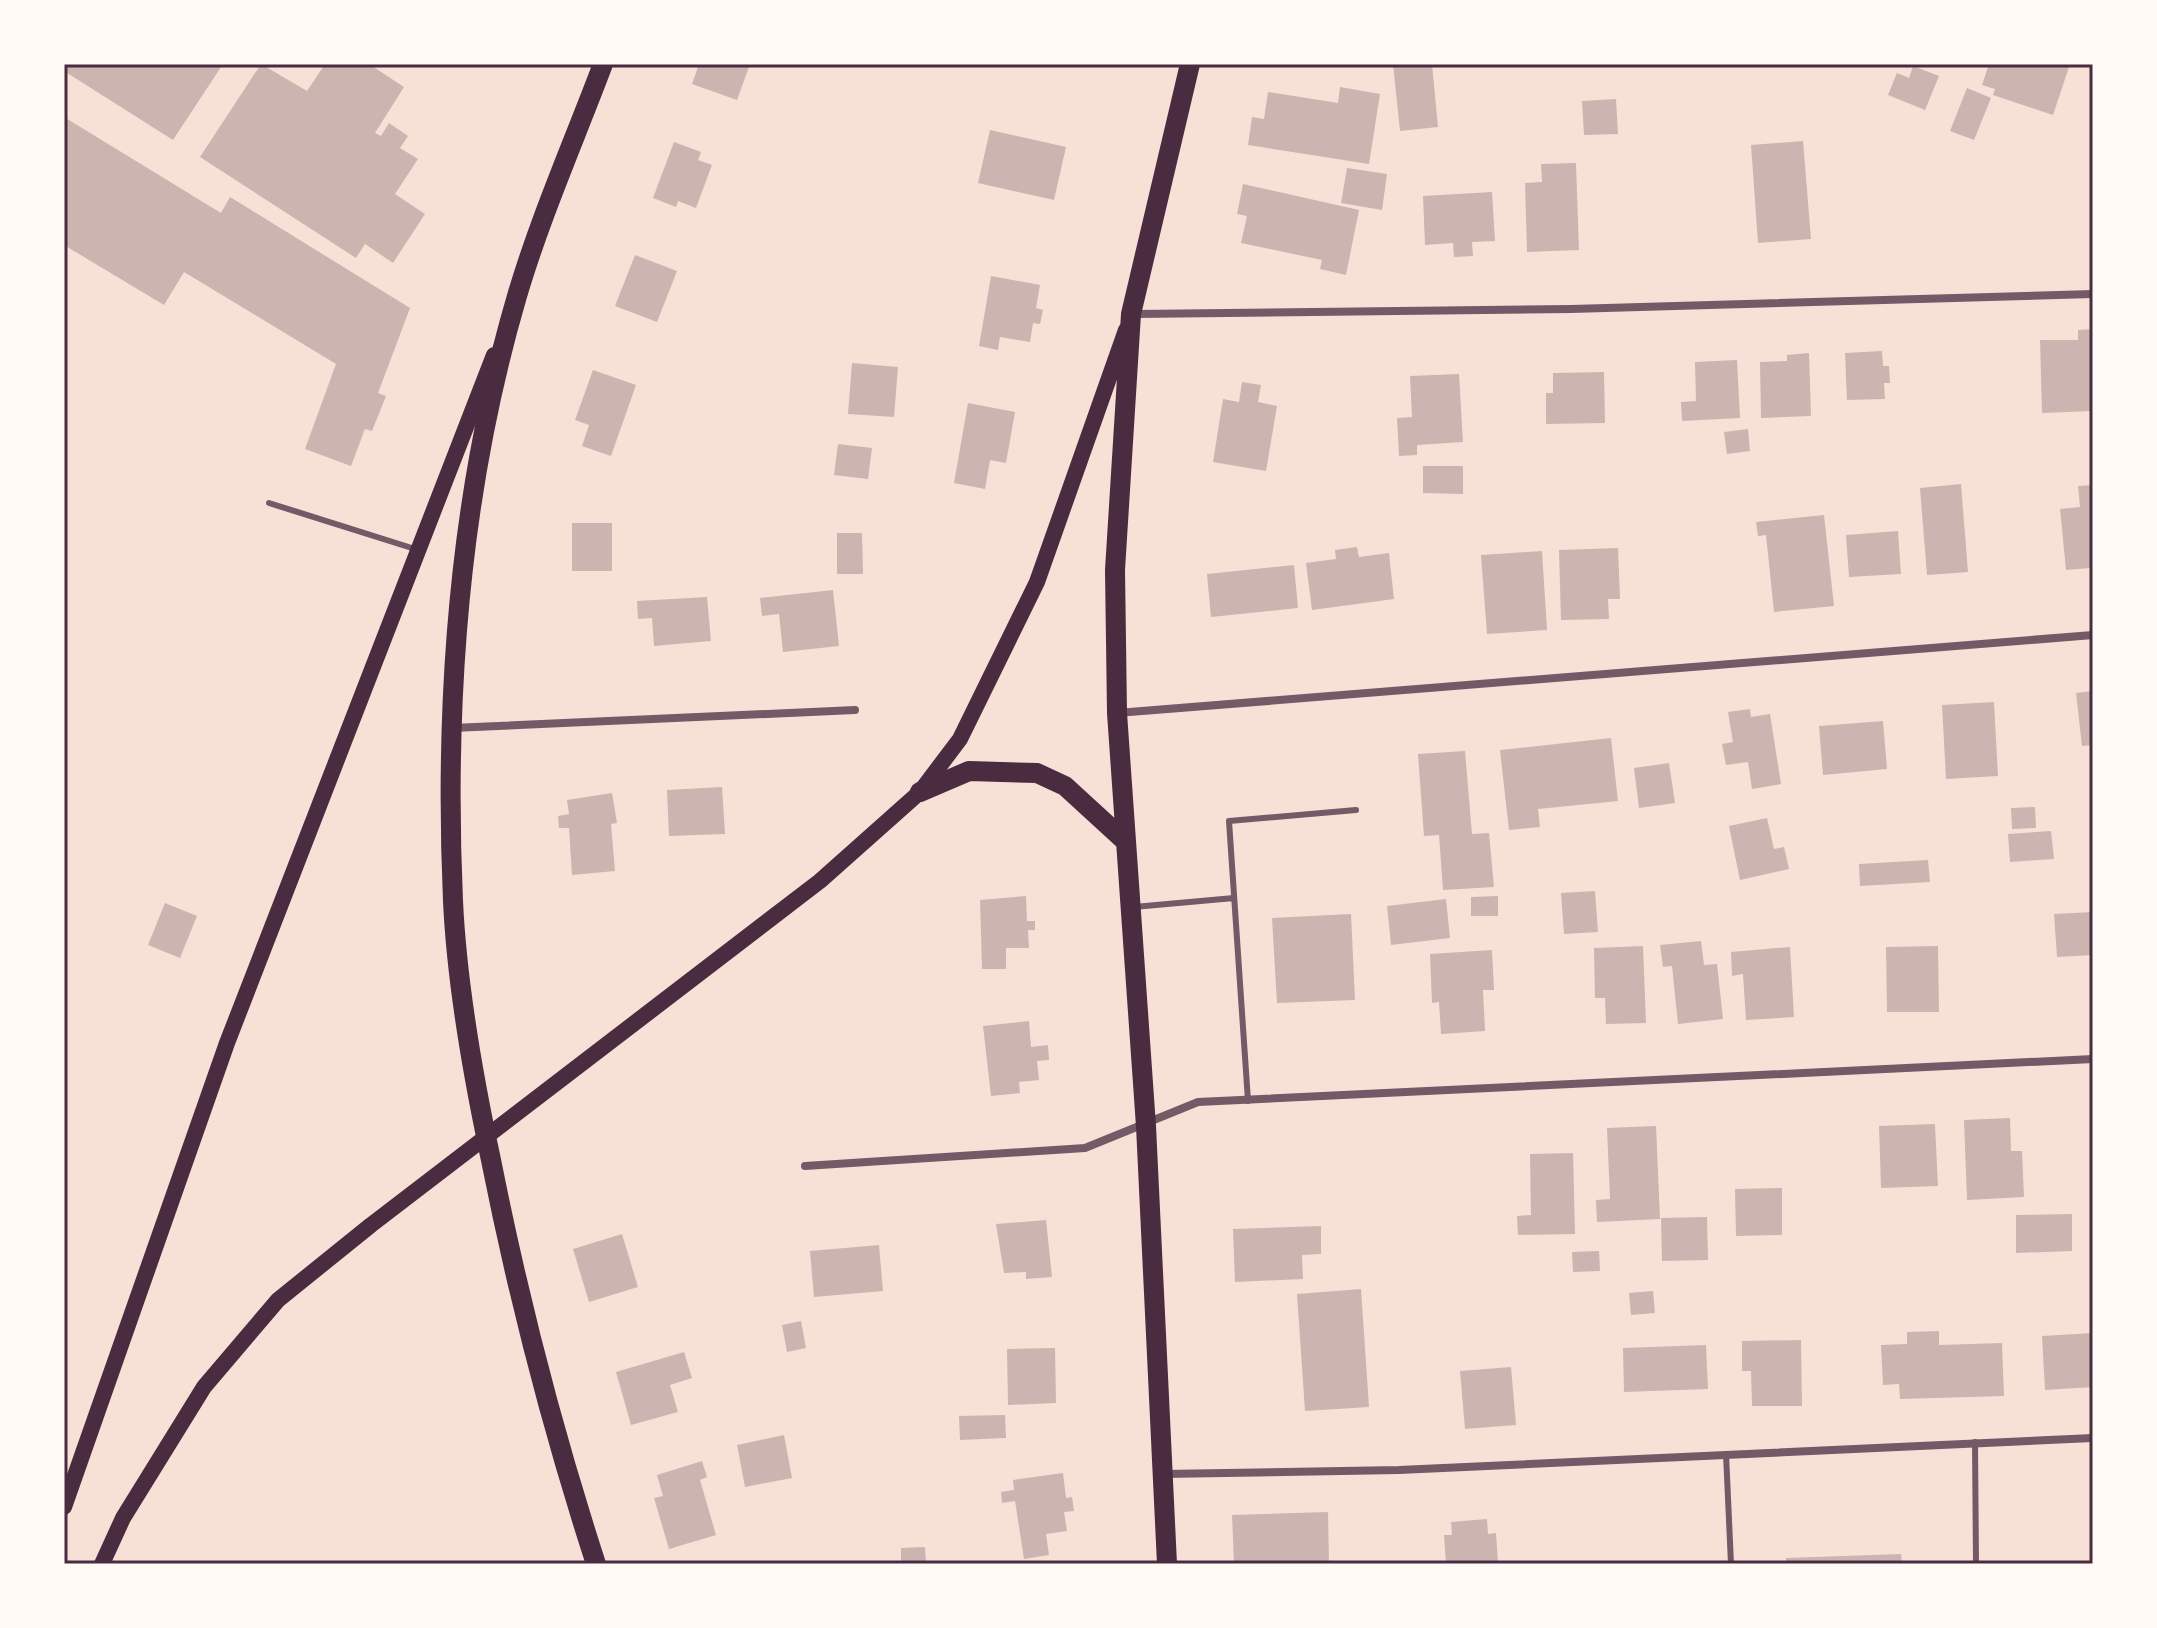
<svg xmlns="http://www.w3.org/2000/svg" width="2157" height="1628" viewBox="0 0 2157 1628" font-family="'Space Grotesk',sans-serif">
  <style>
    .building { fill: #ccb4b1 }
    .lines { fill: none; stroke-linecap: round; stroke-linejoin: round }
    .service { stroke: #755966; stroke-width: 6 }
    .minor { stroke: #755966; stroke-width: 8 }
    .secondary { stroke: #4a2c40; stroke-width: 16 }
    .primary { stroke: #4a2c40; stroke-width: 20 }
    .neatline { fill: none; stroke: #4a2c40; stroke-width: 3 }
  </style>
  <rect width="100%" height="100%" fill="#f7e1d7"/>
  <path class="building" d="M 64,64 L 223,64 L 173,140 L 64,71 Z
    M 261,64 L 307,91 L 325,64 L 369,64 L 404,87 L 375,133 L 381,136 L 389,123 L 408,136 L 400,148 L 418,159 L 395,194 L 425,214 L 393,263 L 365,244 L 356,258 L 200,157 Z
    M 699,64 L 750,64 L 737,100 L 692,84 Z
    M 1393,64 L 1432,64 L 1438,127 L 1400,131 Z
    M 1989,64 L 2070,64 L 2053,115 L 1993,95 L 1995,89 L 1982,85 Z
    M 1913,66 L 1939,76 L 1925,110 L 1888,95 L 1897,73 L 1909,78 Z
    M 1340,87 L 1380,94 L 1369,164 L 1248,145 L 1252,117 L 1264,119 L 1268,92 L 1338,103 Z
    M 1967,88 L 1991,98 L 1974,140 L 1950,131 Z
    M 1616,99 L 1618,134 L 1584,135 L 1582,101 Z
    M 64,117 L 221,213 L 230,197 L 410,308 L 378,393 L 386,396 L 372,431 L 365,429 L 351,466 L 305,449 L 336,364 L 184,272 L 164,305 L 64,245 Z
    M 990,130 L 1066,147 L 1054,200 L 978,183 Z
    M 1803,141 L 1811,239 L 1758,243 L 1751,145 Z
    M 674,142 L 701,152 L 698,160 L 712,165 L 696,208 L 678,201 L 676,207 L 653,198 Z
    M 1576,163 L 1579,250 L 1527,252 L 1525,183 L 1542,182 L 1541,164 Z
    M 1347,168 L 1387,174 L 1382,210 L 1341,203 Z
    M 1243,184 L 1359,210 L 1346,275 L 1320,269 L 1322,260 L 1241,243 L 1247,216 L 1237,214 Z
    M 1492,192 L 1495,241 L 1472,242 L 1473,256 L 1454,257 L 1453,243 L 1425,245 L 1423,196 Z
    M 635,255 L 677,271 L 657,322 L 615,306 Z
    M 991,276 L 1040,285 L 1036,308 L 1043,310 L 1040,324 L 1033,323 L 1030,342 L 1000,337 L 998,350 L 979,346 Z
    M 2093,329 L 2093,411 L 2042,413 L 2040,340 L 2078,340 L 2078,330 Z
    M 1882,351 L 1883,366 L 1889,366 L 1890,383 L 1884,383 L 1885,399 L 1847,400 L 1845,353 Z
    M 1809,353 L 1811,416 L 1761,418 L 1760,362 L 1787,361 L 1787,355 Z
    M 1737,360 L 1740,418 L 1682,421 L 1681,402 L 1696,401 L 1695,362 Z
    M 852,363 L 898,367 L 894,417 L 848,414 Z
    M 593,370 L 636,385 L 611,456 L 582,446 L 589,425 L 575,420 Z
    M 1604,372 L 1605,423 L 1546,424 L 1546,393 L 1553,393 L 1553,373 Z
    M 1459,374 L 1463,442 L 1417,445 L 1417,455 L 1399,456 L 1397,418 L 1412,417 L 1410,376 Z
    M 1242,382 L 1261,385 L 1258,402 L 1277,406 L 1266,471 L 1213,462 L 1223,399 L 1239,402 Z
    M 968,403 L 1015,412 L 1006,463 L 990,460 L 985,489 L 954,483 Z
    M 1748,429 L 1750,451 L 1727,454 L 1724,432 Z
    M 838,444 L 872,448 L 868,479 L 834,475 Z
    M 1423,466 L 1463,466 L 1463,494 L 1423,493 Z
    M 1961,484 L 1968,572 L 1927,575 L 1920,488 Z
    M 2093,485 L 2093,577 L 2091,577 L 2090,568 L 2066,570 L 2060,509 L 2080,507 L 2078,486 Z
    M 1824,515 L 1834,606 L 1774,612 L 1766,535 L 1758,536 L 1756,522 Z
    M 572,523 L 612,523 L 612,571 L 572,571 Z
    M 1898,531 L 1901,574 L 1849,577 L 1846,535 Z
    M 837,533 L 862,533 L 863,574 L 837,574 Z
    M 1357,547 L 1359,557 L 1389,553 L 1394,599 L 1312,610 L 1306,563 L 1336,559 L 1335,550 Z
    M 1618,548 L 1620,599 L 1608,599 L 1609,619 L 1561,620 L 1559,550 Z
    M 1542,551 L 1547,630 L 1487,634 L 1481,555 Z
    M 1294,565 L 1298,608 L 1211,617 L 1207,574 Z
    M 833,590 L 839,646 L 783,652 L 779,614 L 762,616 L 760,598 Z
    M 707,597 L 711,641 L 654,646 L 652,618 L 638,619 L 637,601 Z
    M 2093,691 L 2093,745 L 2082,746 L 2076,693 Z
    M 1994,702 L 1998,776 L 1946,779 L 1942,705 Z
    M 1750,709 L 1751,717 L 1770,714 L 1781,784 L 1752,789 L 1748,762 L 1726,765 L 1722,744 L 1733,742 L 1728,712 Z
    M 1883,721 L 1887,769 L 1823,775 L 1819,726 Z
    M 1611,738 L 1618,801 L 1538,809 L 1540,827 L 1509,830 L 1500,750 Z
    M 1465,751 L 1472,834 L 1489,833 L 1494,887 L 1443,890 L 1439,835 L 1424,836 L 1418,754 Z
    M 1669,763 L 1675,803 L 1639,808 L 1634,768 Z
    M 722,787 L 725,834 L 669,836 L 667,790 Z
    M 612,793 L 617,823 L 611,824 L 615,871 L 572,875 L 569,828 L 559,828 L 558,816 L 569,814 L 567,800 Z
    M 2035,807 L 2036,828 L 2012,829 L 2011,808 Z
    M 1767,818 L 1774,849 L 1784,847 L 1789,869 L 1740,880 L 1729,826 Z
    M 2051,831 L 2054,859 L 2010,862 L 2008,834 Z
    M 1928,860 L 1930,882 L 1860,886 L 1859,864 Z
    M 1595,891 L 1598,932 L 1564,934 L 1561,893 Z
    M 1026,896 L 1027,921 L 1035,921 L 1035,930 L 1028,930 L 1029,948 L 1006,948 L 1006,969 L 982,969 L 980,900 Z
    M 1498,896 L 1498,916 L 1471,916 L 1471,897 Z
    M 1446,899 L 1450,938 L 1391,945 L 1387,906 Z
    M 165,903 L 197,916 L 180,958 L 148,945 Z
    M 2093,912 L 2093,955 L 2057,957 L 2054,914 Z
    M 1351,914 L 1355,1000 L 1277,1003 L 1272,918 Z
    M 1701,941 L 1704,965 L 1717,964 L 1723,1019 L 1678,1024 L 1672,966 L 1663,967 L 1660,945 Z
    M 1643,946 L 1646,1023 L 1606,1024 L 1605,998 L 1595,998 L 1594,948 Z
    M 1938,946 L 1939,1012 L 1887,1012 L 1886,947 Z
    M 1790,947 L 1794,1017 L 1746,1020 L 1743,974 L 1732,976 L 1731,952 Z
    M 1492,950 L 1494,990 L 1483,990 L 1485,1031 L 1441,1034 L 1439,1002 L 1432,1003 L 1430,954 Z
    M 1029,1021 L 1031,1047 L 1048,1045 L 1049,1060 L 1037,1061 L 1039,1080 L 1019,1082 L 1020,1093 L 991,1096 L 983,1026 Z
    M 2010,1118 L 2011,1151 L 2022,1151 L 2024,1197 L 1967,1200 L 1964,1120 Z
    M 1935,1124 L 1938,1186 L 1881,1188 L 1879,1126 Z
    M 1656,1126 L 1660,1219 L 1597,1222 L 1596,1200 L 1610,1199 L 1607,1128 Z
    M 1573,1153 L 1575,1234 L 1518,1235 L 1517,1216 L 1531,1215 L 1530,1154 Z
    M 1782,1188 L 1782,1235 L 1736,1236 L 1735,1189 Z
    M 2072,1214 L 2072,1251 L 2016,1253 L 2016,1215 Z
    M 1707,1217 L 1708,1260 L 1662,1261 L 1661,1218 Z
    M 1046,1220 L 1052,1277 L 1026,1279 L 1026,1272 L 1004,1273 L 996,1224 Z
    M 1321,1226 L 1321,1254 L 1302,1255 L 1303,1279 L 1235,1282 L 1233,1229 Z
    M 622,1234 L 638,1287 L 589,1302 L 573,1249 Z
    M 879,1245 L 883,1291 L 814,1297 L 810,1251 Z
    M 1599,1251 L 1600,1271 L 1573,1272 L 1572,1252 Z
    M 1361,1289 L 1369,1407 L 1305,1411 L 1297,1294 Z
    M 1653,1291 L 1655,1313 L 1631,1315 L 1629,1293 Z
    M 801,1321 L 806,1348 L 787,1352 L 782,1325 Z
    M 1939,1331 L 1939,1345 L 2002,1343 L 2004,1396 L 1900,1399 L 1899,1384 L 1883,1385 L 1881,1345 L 1907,1344 L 1907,1332 Z
    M 2093,1333 L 2093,1387 L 2045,1390 L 2042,1336 Z
    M 1801,1340 L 1802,1406 L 1752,1406 L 1751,1371 L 1742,1371 L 1742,1341 Z
    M 1706,1345 L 1708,1389 L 1624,1392 L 1623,1348 Z
    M 1055,1348 L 1056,1403 L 1008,1405 L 1007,1349 Z
    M 684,1352 L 692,1378 L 670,1385 L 678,1412 L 631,1425 L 616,1372 Z
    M 1511,1367 L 1516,1425 L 1465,1429 L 1460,1371 Z
    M 1005,1415 L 1006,1438 L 960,1440 L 959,1416 Z
    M 784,1435 L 792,1478 L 745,1487 L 737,1445 Z
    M 702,1461 L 707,1477 L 700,1480 L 716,1535 L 669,1549 L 654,1498 L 663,1496 L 657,1475 Z
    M 1063,1473 L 1066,1498 L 1072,1497 L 1074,1511 L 1064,1512 L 1067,1531 L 1046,1534 L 1049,1555 L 1024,1559 L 1015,1501 L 1002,1503 L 1001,1492 L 1014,1490 L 1013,1480 Z
    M 1328,1512 L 1329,1562 L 1234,1564 L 1232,1515 Z
    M 1487,1519 L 1488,1534 L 1496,1533 L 1498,1564 L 1446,1564 L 1444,1535 L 1452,1535 L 1451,1522 Z
    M 925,1547 L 926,1564 L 901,1564 L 901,1548 Z
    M 1901,1554 L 1902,1564 L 1786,1564 L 1786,1558 Z"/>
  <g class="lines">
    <path class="service" d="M 269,503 L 415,549
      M 1134,907 L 1234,898
      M 1248,1101 L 1229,821 L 1356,810
      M 1975,1442 L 1976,1564
      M 1726,1454 L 1731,1564"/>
    <path class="minor" d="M 1134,314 L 1571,309 L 2093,294
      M 1117,713 L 2093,635
      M 452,728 L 855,710
      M 805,1166 L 1085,1148 L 1198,1102 L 2093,1059
      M 1163,1474 L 1399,1470 L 2093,1438"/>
    <path class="secondary" d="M 64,1507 L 227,1043 L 494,355
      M 102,1564 L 123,1518 L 204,1387 L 278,1300 L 371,1225 L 820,881 L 920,792 L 960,739 L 1037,582 L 1126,330"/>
    <path class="primary" d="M 920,792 L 969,771 L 1037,773 L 1065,786 L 1125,841
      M 596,1564 C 553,1432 518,1296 491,1160 C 473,1076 457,987 453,901 C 444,699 460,490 517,296 C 540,218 574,141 603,64
      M 1167,1564 L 1146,1126 L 1117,713 L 1115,570 L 1131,314 L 1190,64"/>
  </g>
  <rect width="2157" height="1628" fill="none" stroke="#fffaf5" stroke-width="132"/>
  <rect x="66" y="66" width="2025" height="1496" class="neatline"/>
</svg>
